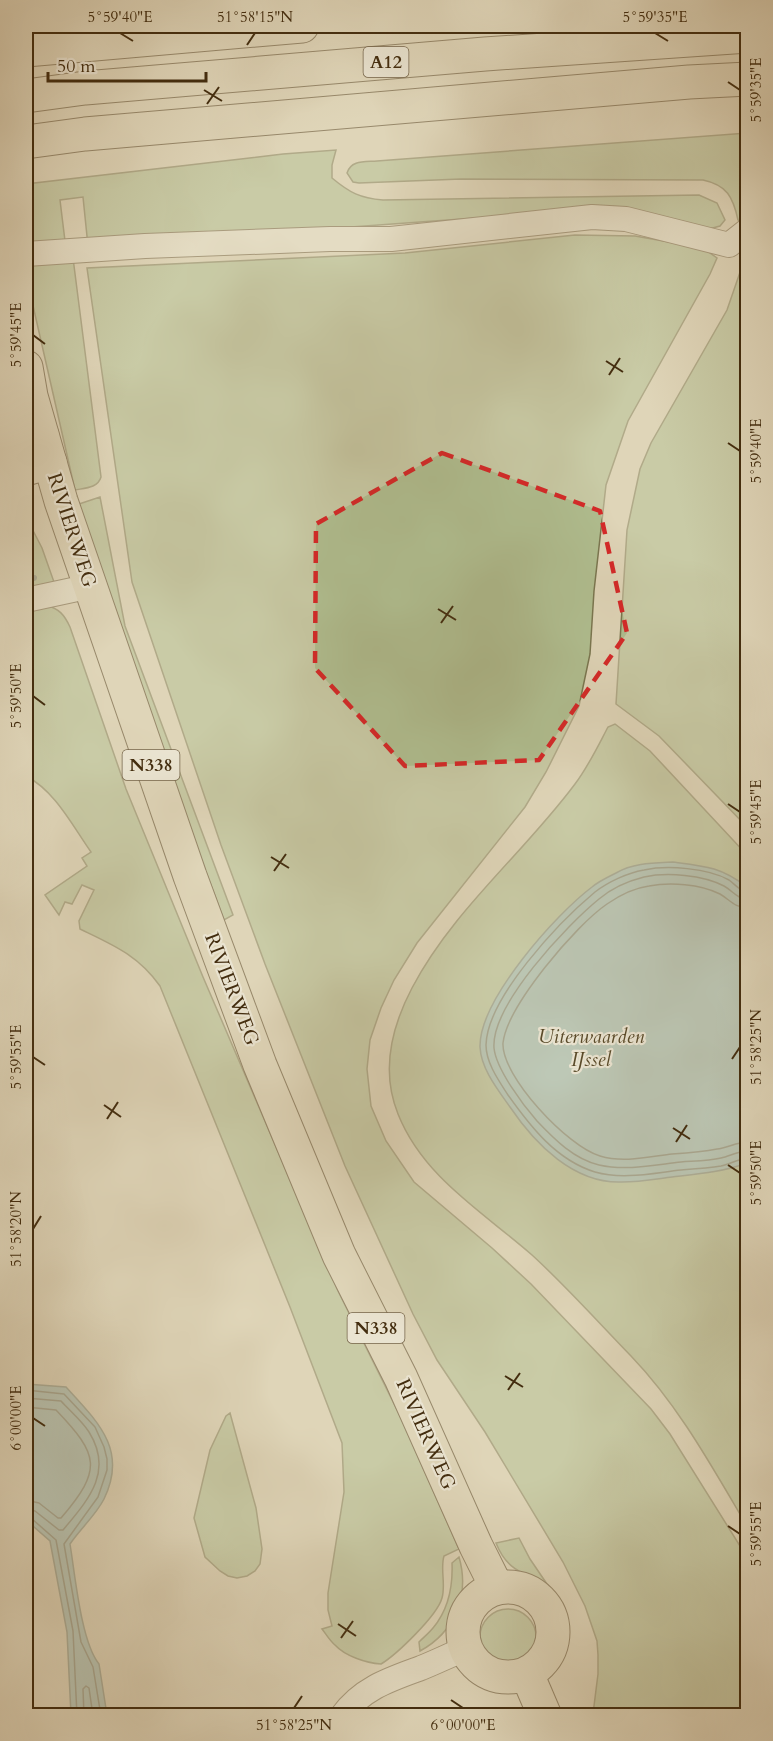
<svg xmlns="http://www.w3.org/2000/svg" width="773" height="1741" viewBox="0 0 773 1741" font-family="Cardo,serif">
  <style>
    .green { fill: #b0be90; stroke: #7a7650; stroke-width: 1.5 }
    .water { fill: #94b8b4; stroke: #748072; stroke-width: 1.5 }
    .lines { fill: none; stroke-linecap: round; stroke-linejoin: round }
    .shore { stroke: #6c7262; stroke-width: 1.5 }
    .stream { stroke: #748072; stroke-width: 6 }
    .street-casing { stroke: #6a5739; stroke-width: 26 }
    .primary-casing { stroke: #432d0f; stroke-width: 35 }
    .highway-casing { stroke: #432d0f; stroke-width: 35 }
    .street { stroke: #eae4d1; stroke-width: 24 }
    .primary { stroke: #dfd5b8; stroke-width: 33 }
    .highway { stroke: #dfd5b8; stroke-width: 33 }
    .marked { fill: none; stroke: #d62828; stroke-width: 4.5; stroke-dasharray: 12 8; stroke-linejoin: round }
    .ticks { fill: none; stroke: #432d0f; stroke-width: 2 }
    .labels { text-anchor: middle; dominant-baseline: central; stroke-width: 4.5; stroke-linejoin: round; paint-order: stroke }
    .shield { fill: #eae4d1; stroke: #756449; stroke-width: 1.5 }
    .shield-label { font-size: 18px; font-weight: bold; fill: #432d0f }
    .street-label { font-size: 20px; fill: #432d0f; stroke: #eae4d1 }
    .park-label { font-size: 20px; font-style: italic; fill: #594a29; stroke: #eae4d1 }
    .neatline { fill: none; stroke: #432d0f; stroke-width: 2 }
    .ticks-label { font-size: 15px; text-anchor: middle; fill: #432d0f }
  </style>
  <rect width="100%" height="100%" fill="#dfd5b8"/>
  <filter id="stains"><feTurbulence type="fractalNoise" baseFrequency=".00333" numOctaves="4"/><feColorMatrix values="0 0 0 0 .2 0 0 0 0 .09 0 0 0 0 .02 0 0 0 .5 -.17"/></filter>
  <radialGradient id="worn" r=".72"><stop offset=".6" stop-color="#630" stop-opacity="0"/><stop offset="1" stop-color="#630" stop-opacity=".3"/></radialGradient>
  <path class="green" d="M 747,133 L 747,223 L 742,224 L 738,220 C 733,197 727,185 703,180 L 461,179 L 359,183 L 353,182 L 347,173 C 351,160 364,162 377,161 Z
    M 336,150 L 332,165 L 332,178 C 350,193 360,198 383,200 L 699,195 L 717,203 L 725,220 L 720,226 L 709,229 L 615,208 L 88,246 L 83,197 L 60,200 L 65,241 L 26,244 L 26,184 L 283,154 Z
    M 575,235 L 635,236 L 703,248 L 717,258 L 710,274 L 628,421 L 606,485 L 594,591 L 590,654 L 579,706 L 546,772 L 525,807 L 417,943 L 394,980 L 381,1008 L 370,1040 L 367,1069 L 371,1106 L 386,1141 L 414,1182 L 492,1248 L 531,1284 L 651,1409 L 670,1434 L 740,1546 L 748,1558 L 747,1715 L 593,1714 L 598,1674 L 598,1655 L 597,1641 L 585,1606 L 563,1562 L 485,1432 L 437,1360 L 413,1314 L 345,1166 L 265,964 L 221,845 L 132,582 L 87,268 L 405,253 Z
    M 747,252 L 748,827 L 747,827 L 659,736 L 616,704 L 627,530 L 640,469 L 651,443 L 727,310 Z
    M 73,258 L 101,477 C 98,488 85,488 75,490 L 26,275 L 29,265 Z
    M 100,497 L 125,626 L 233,915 L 224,920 L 146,711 L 79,504 Z
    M 26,517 L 42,548 L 54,582 L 26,595 Z
    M 46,605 C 59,609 64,614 70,627 L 126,789 L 203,977 L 338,1291 L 401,1418 L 459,1549 L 444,1556 C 440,1569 446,1584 442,1598 C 437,1616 396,1655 381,1664 C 366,1663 345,1656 335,1645 C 330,1641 326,1634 322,1629 L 332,1626 L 328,1610 L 328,1593 L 344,1492 L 342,1443 L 290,1307 L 160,986 C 138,955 113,945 80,929 L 79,921 L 94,890 L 82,885 L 72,904 L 65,902 L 59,915 L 45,895 L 87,866 L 82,858 L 91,852 C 72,825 55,791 26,776 L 26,607 Z
    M 615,724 L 650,751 L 747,855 L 747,1526 C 712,1467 679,1406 631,1356 C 598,1322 566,1286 532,1255 C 483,1212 423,1177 398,1114 C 381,1072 391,1028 412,988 C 453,910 523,854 575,784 C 588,767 598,746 608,727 Z
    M 230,1413 L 256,1508 L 262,1549 L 260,1564 L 255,1571 L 247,1576 L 237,1578 L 228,1576 L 220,1571 L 205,1557 L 194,1518 L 210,1450 L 226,1416 Z
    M 519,1538 L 530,1559 L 549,1587 C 525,1572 508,1573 496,1543 Z
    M 459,1557 C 470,1595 455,1632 420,1651 L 419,1642 C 424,1637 429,1633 433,1628 C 449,1609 453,1587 452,1563 Z
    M480 1637a28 28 0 1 1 56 0a28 28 0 1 1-56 0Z"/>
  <path class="water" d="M 673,862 C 705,866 721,867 747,887 L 747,1163 C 723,1172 698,1174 672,1177 C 656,1179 639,1182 622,1182 C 574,1184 535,1144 510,1107 C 498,1090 481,1069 480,1047 C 479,1000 556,914 592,887 C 599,881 608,877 616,873 C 633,863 653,863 673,862 Z
    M 26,1384 L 66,1387 C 98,1422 128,1450 104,1499 C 96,1515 80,1529 70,1544 C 75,1574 81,1642 99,1664 L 107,1715 L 71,1715 L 67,1632 L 50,1541 L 26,1520 Z"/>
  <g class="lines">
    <path class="shore" d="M 748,892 C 739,891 735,884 729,880 C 708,868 667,865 644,870 C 627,873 608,882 595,892 C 559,922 487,998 486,1045 C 486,1063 499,1081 508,1095 C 530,1126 556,1160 595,1172 C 623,1180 653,1173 681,1170 C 694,1169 708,1168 721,1166 C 730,1164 738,1159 748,1158
      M 748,899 C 737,899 733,891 724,886 C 703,875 667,872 644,877 C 628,881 612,888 599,899 C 567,925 491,1005 494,1048 C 496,1069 523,1105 537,1121 C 555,1140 574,1159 599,1165 C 626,1171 654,1165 681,1162 C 694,1161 708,1161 721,1158 C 730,1156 738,1151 748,1151
      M 748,908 C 735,908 730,900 720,894 C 700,884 670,882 649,886 C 634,888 620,895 607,904 C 576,925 507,1006 503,1043 C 501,1076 568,1147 600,1156 C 623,1163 648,1157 672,1154 C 687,1153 702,1152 717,1149 C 727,1148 737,1142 748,1142
      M 26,1390 L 64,1394 L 95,1427 L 104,1447 L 107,1459 L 107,1470 L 98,1497 L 64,1544 L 81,1642 L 93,1667 L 101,1716
      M 26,1398 L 61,1401 C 70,1411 82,1421 89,1432 C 114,1472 88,1500 63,1530 L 59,1530 L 35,1511 L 26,1509
      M 26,1407 L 56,1410 C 99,1455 103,1469 61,1518 L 58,1518 L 39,1503 L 26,1500
      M 26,1516 L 31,1518 L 56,1540 L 73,1631 L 77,1716
      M 84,1716 L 83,1689 L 86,1686 L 89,1688 L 93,1716"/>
    <path class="stream" d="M 26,577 L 34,578"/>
    <defs>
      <path id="street" d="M 26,254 L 145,246 L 330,239 L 391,239 L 592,217 L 626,219 L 729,245 L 748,230
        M 26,600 L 91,586
        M 342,1716 C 362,1688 391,1679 421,1668 C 436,1662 450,1655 465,1649"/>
      <path id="primary" d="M 26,367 L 31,396 L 61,501 L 190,876 L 260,1065 L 339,1255 L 401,1378 L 476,1546 L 497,1588
        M463 1632a45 45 0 1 1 90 0a45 45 0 1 1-90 0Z
        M 527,1674 L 545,1716"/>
      <path id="highway" d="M 26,50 L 302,26
        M 26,96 L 85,88 L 485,54 L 748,36
        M 26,142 L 85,134 L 689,82 L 748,79
        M 26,439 L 42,435
        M 26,469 L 50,462"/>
    </defs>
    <use href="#street" class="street-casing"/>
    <use href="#primary" class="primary-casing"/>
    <use href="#highway" class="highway-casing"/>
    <use href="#street" class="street"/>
    <use href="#primary" class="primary"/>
    <use href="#highway" class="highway"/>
  </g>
  <path d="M0 0H773V1741H0ZM 442,453 L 600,511 L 627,633 L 539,760 L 405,766 L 315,668 L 316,524 Z" fill="#dfd5b8" fill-opacity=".55" fill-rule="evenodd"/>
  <path class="marked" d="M 442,453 L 600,511 L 627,633 L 539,760 L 405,766 L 315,668 L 316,524 Z"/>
  <path class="ticks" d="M 120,33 L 133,41M 655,33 L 668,41M 247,45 L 255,33M 728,82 L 740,90M 204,90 L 222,101M 207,104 L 219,87M 33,335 L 45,344M 606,361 L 623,372M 609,375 L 620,358M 728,443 L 740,451M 438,609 L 456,620M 441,623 L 453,606M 33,696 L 45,705M 728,804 L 740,812M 271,857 L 289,868M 274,871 L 286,854M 33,1057 L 45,1065M 732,1059 L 740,1047M 104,1105 L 121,1117M 107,1119 L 118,1102M 673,1128 L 690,1139M 676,1142 L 687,1125M 728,1165 L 740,1173M 33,1229 L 41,1216M 505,1376 L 523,1387M 508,1390 L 520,1373M 33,1418 L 45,1426M 728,1526 L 740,1534M 338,1624 L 356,1636M 341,1638 L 353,1621M 451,1700 L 463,1708M 294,1708 L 302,1696"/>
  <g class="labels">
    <g class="shield">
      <rect x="363.5" y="47" width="45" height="30" rx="4.5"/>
      <rect x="122.5" y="750" width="57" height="30" rx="4.5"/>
      <rect x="347.5" y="1313" width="57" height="30" rx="4.5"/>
    </g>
    <g class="shield-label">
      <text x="386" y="62">A12</text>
      <text x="151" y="765">N338</text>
      <text x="376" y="1328">N338</text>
    </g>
    <g class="street-label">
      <text transform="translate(72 530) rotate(72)">RIVIERWEG</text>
      <text transform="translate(232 989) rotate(69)">RIVIERWEG</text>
      <text transform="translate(426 1434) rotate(66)">RIVIERWEG</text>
    </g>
    <g class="park-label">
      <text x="591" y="1036">Uiterwaarden<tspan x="591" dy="23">IJssel</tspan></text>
    </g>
  </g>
  <rect width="773" height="1741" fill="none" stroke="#dfd5b8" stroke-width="66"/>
  <path d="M48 72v9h158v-9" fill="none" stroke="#432d0f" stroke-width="3"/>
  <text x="57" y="72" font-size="18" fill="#432d0f" stroke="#eae4d1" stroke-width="4.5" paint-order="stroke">50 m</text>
  <rect x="33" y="33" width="707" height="1675" class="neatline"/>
  <g class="ticks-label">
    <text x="120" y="22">5°59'40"E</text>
    <text x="255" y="22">51°58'15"N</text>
    <text x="655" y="22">5°59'35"E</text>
    <text transform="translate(756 90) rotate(-90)" y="5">5°59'35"E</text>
    <text transform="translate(16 335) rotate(-90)" y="5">5°59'45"E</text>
    <text transform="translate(756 451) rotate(-90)" y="5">5°59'40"E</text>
    <text transform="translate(16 696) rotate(-90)" y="5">5°59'50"E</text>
    <text transform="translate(756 812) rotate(-90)" y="5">5°59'45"E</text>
    <text transform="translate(756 1047) rotate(-90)" y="5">51°58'25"N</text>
    <text transform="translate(16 1057) rotate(-90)" y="5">5°59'55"E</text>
    <text transform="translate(756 1173) rotate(-90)" y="5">5°59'50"E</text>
    <text transform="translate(16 1229) rotate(-90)" y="5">51°58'20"N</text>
    <text transform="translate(16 1418) rotate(-90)" y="5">6°00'00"E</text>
    <text transform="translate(756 1534) rotate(-90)" y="5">5°59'55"E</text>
    <text x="294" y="1730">51°58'25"N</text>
    <text x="463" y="1730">6°00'00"E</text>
  </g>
  <rect width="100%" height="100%" filter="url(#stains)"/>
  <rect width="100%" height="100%" fill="url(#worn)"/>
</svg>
